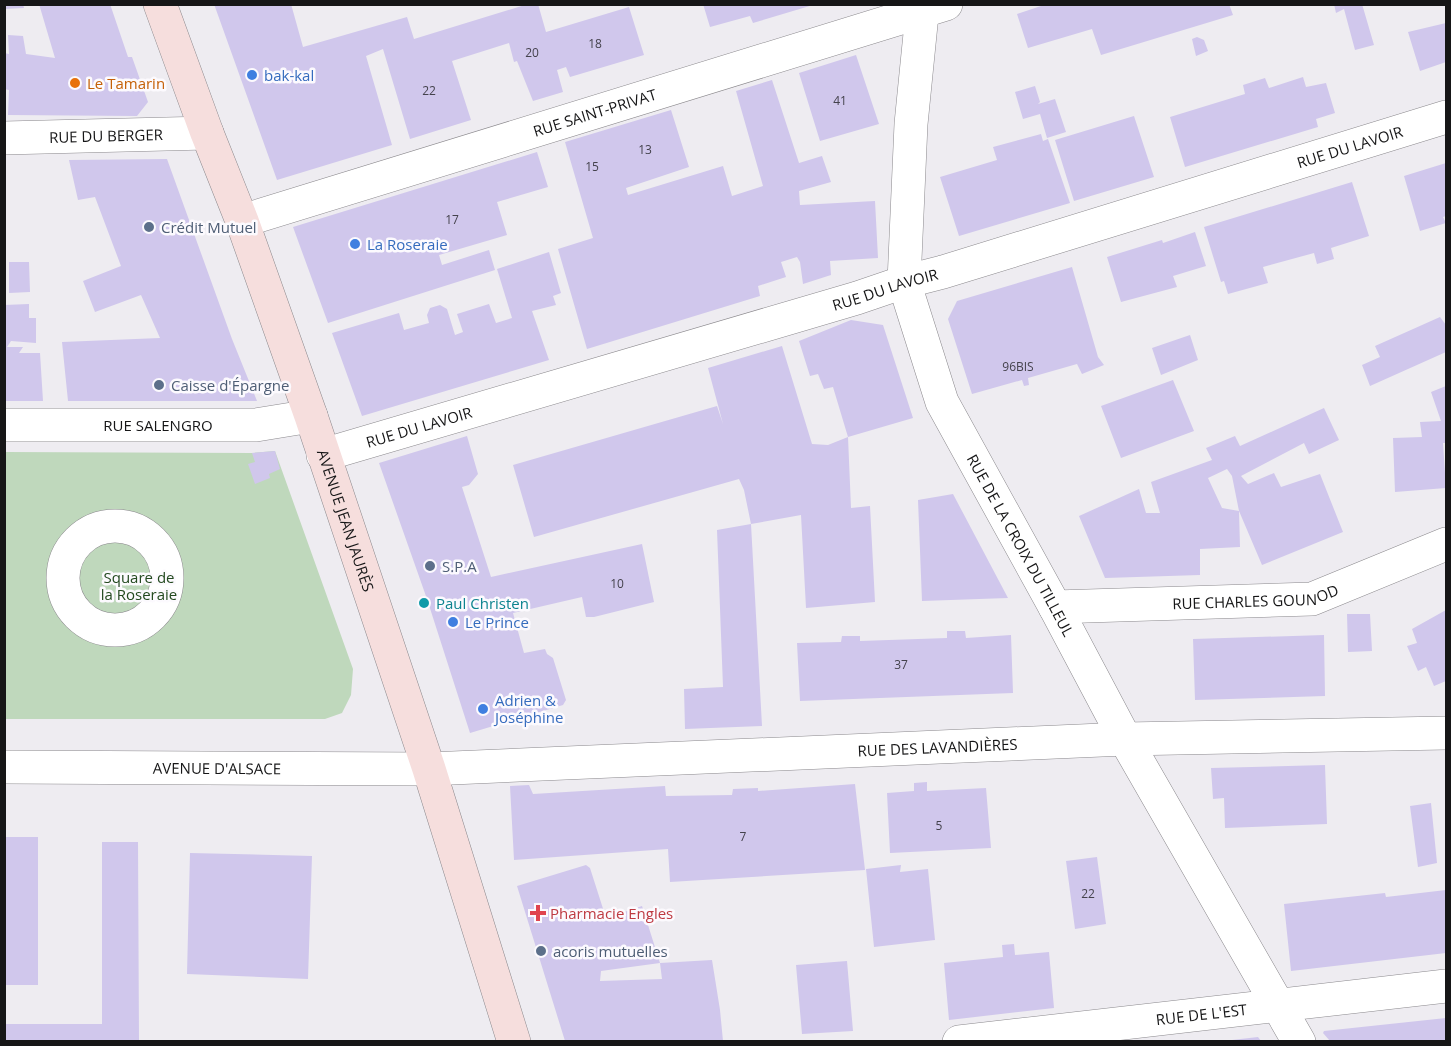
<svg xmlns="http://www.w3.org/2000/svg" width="1451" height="1046" viewBox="0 0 1451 1046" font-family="'Open Sans',sans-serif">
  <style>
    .green { fill: #bfd8bc }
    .building { fill: #d0c7ec; fill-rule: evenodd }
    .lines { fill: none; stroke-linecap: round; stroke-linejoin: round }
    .street-casing { stroke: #8b898d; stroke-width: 34 }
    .secondary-casing { stroke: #8b898d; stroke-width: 34 }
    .street { stroke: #fff; stroke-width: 33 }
    .secondary { stroke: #f6dedd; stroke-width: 33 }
    .shop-dot { fill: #3f7fe0; stroke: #fcfafe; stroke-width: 2 }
    .food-dot { fill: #e8710a; stroke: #fcfafe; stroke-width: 2 }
    .service-dot { fill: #5c6f8a; stroke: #fcfafe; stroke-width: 2 }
    .culture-dot { fill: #0f9aa8; stroke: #fcfafe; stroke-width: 2 }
    .health-dot { fill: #e0444e; stroke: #fcfafe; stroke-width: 2 }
    .labels { text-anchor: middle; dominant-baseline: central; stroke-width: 5; stroke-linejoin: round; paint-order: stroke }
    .number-label { font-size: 12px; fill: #44424c }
    .shop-label { font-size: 15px; fill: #366cbe; stroke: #fcfafe; text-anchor: start }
    .food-label { font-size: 15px; fill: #c56008; stroke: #fcfafe; text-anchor: start }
    .street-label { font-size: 15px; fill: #161617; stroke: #fcfafe }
    .service-label { font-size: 15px; fill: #4e5e75; stroke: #fcfafe; text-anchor: start }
    .park-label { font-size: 15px; fill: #23491f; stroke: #fcfafe }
    .culture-label { font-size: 15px; fill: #0d838f; stroke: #fcfafe; text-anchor: start }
    .health-label { font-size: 15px; fill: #be3a42; stroke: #fcfafe; text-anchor: start }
  </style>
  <rect width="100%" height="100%" fill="#eeecf1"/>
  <path class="green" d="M 275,451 L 353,669 L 351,695 L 342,713 L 325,719 L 5,719 L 5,452 L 252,453 Z"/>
  <path class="building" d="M 4,4 L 23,4 L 24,8 L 4,9 Z
    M 39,4 L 110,4 L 128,57 L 132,57 L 148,102 L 137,116 L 8,115 L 9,90 L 4,89 L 4,53 L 9,54 L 8,35 L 23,36 L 26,54 L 55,58 Z
    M 214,4 L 291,4 L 303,47 L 407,17 L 414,39 L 528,4 L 538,4 L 546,32 L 629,7 L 644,55 L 570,77 L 566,67 L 557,70 L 563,92 L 533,101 L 517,61 L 514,62 L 509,43 L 452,61 L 471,120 L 410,139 L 383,49 L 366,56 L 392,145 L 277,180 Z
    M 703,4 L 813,4 L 813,5 L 753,23 L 750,16 L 710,27 Z
    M 1047,4 L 1229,4 L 1233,15 L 1101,55 L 1092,29 L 1028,48 L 1017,14 Z
    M 1334,4 L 1362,4 L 1374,45 L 1355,50 L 1344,9 L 1336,13 Z
    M 1446,23 L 1446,62 L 1420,71 L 1408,32 Z
    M 1197,37 L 1204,40 L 1208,51 L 1196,56 L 1192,39 Z
    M 856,55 L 879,124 L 820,141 L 799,73 Z
    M 1303,77 L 1306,87 L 1326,83 L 1335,113 L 1316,119 L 1318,127 L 1185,167 L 1170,117 L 1245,94 L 1243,85 L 1265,78 L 1269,88 Z
    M 772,80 L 799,163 L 822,156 L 831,182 L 799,191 L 800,205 L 875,201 L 878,258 L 830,261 L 831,275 L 803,284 L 800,262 L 797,257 L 781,262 L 786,277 L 758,286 L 760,296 L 587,349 L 558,249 L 593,238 L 565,142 L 671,110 L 689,167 L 626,188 L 628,195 L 723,166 L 732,196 L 757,188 L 763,186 L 736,91 Z
    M 1035,86 L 1040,102 L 1038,104 L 1055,99 L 1066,132 L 1047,138 L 1040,114 L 1023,119 L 1015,92 Z
    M 1134,116 L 1154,177 L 1074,201 L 1055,140 Z
    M 1041,134 L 1043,141 L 1048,139 L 1070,203 L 959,236 L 940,177 L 997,160 L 993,147 Z
    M 537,152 L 548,187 L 497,202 L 507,235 L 439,255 L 442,265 L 489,250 L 495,270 L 328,323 L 293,227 Z
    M 167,159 L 232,339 L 257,401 L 68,401 L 62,342 L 160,338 L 141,295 L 95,312 L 83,281 L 121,266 L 95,197 L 78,200 L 69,160 Z
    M 1446,163 L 1446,216 L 1443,217 L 1446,223 L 1420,231 L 1404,176 Z
    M 1352,182 L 1369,236 L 1331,248 L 1334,259 L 1317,264 L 1314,253 L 1263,267 L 1268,283 L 1228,294 L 1224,281 L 1221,282 L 1204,227 Z
    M 1195,232 L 1206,266 L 1173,276 L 1177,287 L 1121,302 L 1107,257 L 1162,240 L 1163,243 Z
    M 549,252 L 561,293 L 553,296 L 556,305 L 532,311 L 549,360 L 362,416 L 332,333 L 399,313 L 404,330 L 429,323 L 427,315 L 430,308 L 440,305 L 447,309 L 455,335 L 463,332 L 457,314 L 489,304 L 496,323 L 512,318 L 497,269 Z
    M 9,262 L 29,262 L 30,292 L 9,293 Z
    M 1072,267 L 1098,357 L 1104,365 L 1082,374 L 1077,364 L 1028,378 L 1029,385 L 1024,386 L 1022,380 L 972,394 L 948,319 L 957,301 Z
    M 29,304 L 29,318 L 36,318 L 36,343 L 11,341 L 7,347 L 23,347 L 19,353 L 40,353 L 43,401 L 4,401 L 4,305 Z
    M 1440,317 L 1446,325 L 1446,352 L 1370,386 L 1362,365 L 1380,357 L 1375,346 Z
    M 851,320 L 883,325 L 913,418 L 848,437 L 833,387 L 824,389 L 818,374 L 810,376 L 799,341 Z
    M 1190,335 L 1198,360 L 1161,375 L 1152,348 Z
    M 782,346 L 812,444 L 828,445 L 848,437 L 851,508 L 870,506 L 875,602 L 806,608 L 801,515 L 751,524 L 762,726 L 685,729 L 684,689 L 723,687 L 717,530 L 751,524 L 744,490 L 739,479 L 534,537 L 513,465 L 717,406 L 723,424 L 708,368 Z
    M 1173,380 L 1194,431 L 1121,458 L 1101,406 Z
    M 1446,386 L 1446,443 L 1443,443 L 1446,488 L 1395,492 L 1393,438 L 1422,437 L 1420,422 L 1441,421 L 1431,392 Z
    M 1324,408 L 1339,440 L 1309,454 L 1304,443 L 1241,476 L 1248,484 L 1274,473 L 1281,487 L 1320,474 L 1343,532 L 1262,565 L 1239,511 L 1232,476 L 1227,469 L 1208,478 L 1222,508 L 1239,511 L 1240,547 L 1200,549 L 1200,575 L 1105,578 L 1079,516 L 1139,489 L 1146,513 L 1160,513 L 1151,482 L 1212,460 L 1206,448 L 1235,436 L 1240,446 Z
    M 467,436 L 478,474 L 469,485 L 462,487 L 491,577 L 642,544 L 654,602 L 594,617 L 586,617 L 582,597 L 513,613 L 524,653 L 545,649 L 547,654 L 553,658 L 566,700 L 563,705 L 470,733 L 427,599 L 379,463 Z
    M 275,451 L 280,469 L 269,474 L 270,478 L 255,484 L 248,464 L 255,462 L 252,453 Z
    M 953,494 L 1008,598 L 922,601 L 918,500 Z
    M 1446,610 L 1446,681 L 1434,686 L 1426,667 L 1418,671 L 1407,646 L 1417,643 L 1412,629 Z
    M 1347,614 L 1370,614 L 1372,651 L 1348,652 Z
    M 947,631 L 965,631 L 966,638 L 1011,635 L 1013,693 L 800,701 L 797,643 L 841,642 L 842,636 L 860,636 L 860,641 L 947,638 Z
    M 1324,635 L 1325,696 L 1195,700 L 1193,639 Z
    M 1325,765 L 1327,824 L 1225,828 L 1224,798 L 1213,799 L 1211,768 Z
    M 927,782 L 927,791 L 986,788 L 991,848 L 890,853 L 887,793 L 914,791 L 914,783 Z
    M 855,784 L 865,870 L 670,882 L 668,849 L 514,860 L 510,786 L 529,785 L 533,794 L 665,786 L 666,796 L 732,795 L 733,789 L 758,788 L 758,791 Z
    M 1431,803 L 1437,863 L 1418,867 L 1410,806 Z
    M 4,837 L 38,837 L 38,985 L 4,985 Z
    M 102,842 L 138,842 L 139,1041 L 4,1041 L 4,1024 L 102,1024 Z
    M 190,853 L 312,856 L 308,979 L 187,974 Z
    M 1097,857 L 1106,924 L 1075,929 L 1066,861 Z
    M 586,865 L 590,868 L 606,918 L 642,906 L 660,963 L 712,960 L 720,1010 L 723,1041 L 565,1041 L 517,886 ZM 660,963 L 662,979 L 600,981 L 601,971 Z
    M 901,865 L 900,872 L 928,869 L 935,940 L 874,947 L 866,869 Z
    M 1446,890 L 1446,953 L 1291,971 L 1284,904 L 1385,893 L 1386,897 Z
    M 1014,944 L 1015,955 L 1049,952 L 1054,1008 L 949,1020 L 944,963 L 1003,957 L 1002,945 Z
    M 847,961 L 853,1031 L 802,1034 L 796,965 Z
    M 1446,1018 L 1446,1041 L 1330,1041 L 1323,1033 L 1324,1031 Z
    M 1258,1037 L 1261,1041 L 1232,1041 L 1232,1040 Z"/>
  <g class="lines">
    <defs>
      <g id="street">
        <path id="s1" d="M 923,4 L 911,124 L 904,282 L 942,402 L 1055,607 L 1125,739 L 1299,1042"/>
        <path id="s2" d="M 4,138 L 207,133"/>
        <path id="s3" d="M 242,221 L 946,4"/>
        <path id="s4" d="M 4,425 L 256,425 L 311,416"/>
        <path id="s5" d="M 323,455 L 857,298 L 904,282 L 943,272 L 1446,117"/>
        <circle cx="115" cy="578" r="52"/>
        <path id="s6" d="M 1055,607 L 1312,599 L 1446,544"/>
        <path id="s7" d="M 4,767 L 429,769 L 1125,739 L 1446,733"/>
        <path id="s8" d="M 959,1042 L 1446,986"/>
      </g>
      <g id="secondary">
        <path id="s9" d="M 160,4 L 207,133 L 242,221 L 311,416 L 429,769 L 514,1042"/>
      </g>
    </defs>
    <use href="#street" class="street-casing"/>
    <use href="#secondary" class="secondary-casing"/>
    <use href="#street" class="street"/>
    <use href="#secondary" class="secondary"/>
  </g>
  <g class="shop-dot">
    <circle cx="252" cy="75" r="6"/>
    <circle cx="355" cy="244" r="6"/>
    <circle cx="453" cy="622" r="6"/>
    <circle cx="483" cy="709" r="6"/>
  </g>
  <circle class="food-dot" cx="75" cy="83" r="6"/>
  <g class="service-dot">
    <circle cx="149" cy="227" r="6"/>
    <circle cx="159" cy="385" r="6"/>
    <circle cx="430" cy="566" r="6"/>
    <circle cx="541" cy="951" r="6"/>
  </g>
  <circle class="culture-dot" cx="424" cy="603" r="6"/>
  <path class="health-dot" d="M535 904h6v6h6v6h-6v6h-6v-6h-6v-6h6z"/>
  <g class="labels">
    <g class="number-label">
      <text x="595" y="43">18</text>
      <text x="532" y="52">20</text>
      <text x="429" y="90">22</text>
      <text x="840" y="100">41</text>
      <text x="645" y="149">13</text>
      <text x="592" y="166">15</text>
      <text x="452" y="219">17</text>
      <text x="1018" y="366">96BIS</text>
      <text x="617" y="583">10</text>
      <text x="901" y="664">37</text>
      <text x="939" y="825">5</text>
      <text x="743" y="836">7</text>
      <text x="1088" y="893">22</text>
    </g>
    <g class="shop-label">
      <text x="264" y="75">bak-kal</text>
      <text x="367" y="244">La Roseraie</text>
      <text x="465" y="622">Le Prince</text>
      <text x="495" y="700">Adrien &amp;<tspan x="495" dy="17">Joséphine</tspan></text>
    </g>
    <g class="food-label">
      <text x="87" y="83">Le Tamarin</text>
    </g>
    <g class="street-label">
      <text stroke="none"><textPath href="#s3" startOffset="369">RUE SAINT-PRIVAT</textPath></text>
      <text stroke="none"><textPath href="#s2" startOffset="102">RUE DU BERGER</textPath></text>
      <text stroke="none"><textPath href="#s5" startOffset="1072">RUE DU LAVOIR</textPath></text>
      <text stroke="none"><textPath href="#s5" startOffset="586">RUE DU LAVOIR</textPath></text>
      <text stroke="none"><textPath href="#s4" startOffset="154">RUE SALENGRO</textPath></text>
      <text stroke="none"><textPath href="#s5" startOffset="100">RUE DU LAVOIR</textPath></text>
      <text stroke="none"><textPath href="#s9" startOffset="549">AVENUE JEAN JAURÈS</textPath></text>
      <text stroke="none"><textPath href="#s1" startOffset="568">RUE DE LA CROIX DU TILLEUL</textPath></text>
      <text stroke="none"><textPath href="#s6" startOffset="201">RUE CHARLES GOUNOD</textPath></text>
      <text stroke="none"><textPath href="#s7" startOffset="934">RUE DES LAVANDIÈRES</textPath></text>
      <text stroke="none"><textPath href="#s7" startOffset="213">AVENUE D'ALSACE</textPath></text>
      <text stroke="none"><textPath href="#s8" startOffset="244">RUE DE L'EST</textPath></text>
    </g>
    <g class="service-label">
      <text x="161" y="227">Crédit Mutuel</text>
      <text x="171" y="385">Caisse d'Épargne</text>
      <text x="442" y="566">S.P.A</text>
      <text x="553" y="951">acoris mutuelles</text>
    </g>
    <g class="park-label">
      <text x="139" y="577">Square de<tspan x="139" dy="17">la Roseraie</tspan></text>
    </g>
    <g class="culture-label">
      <text x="436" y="603">Paul Christen</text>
    </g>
    <g class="health-label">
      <text x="550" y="913">Pharmacie Engles</text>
    </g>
  </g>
  <rect width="1451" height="1046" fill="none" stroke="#161617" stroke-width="12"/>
</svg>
